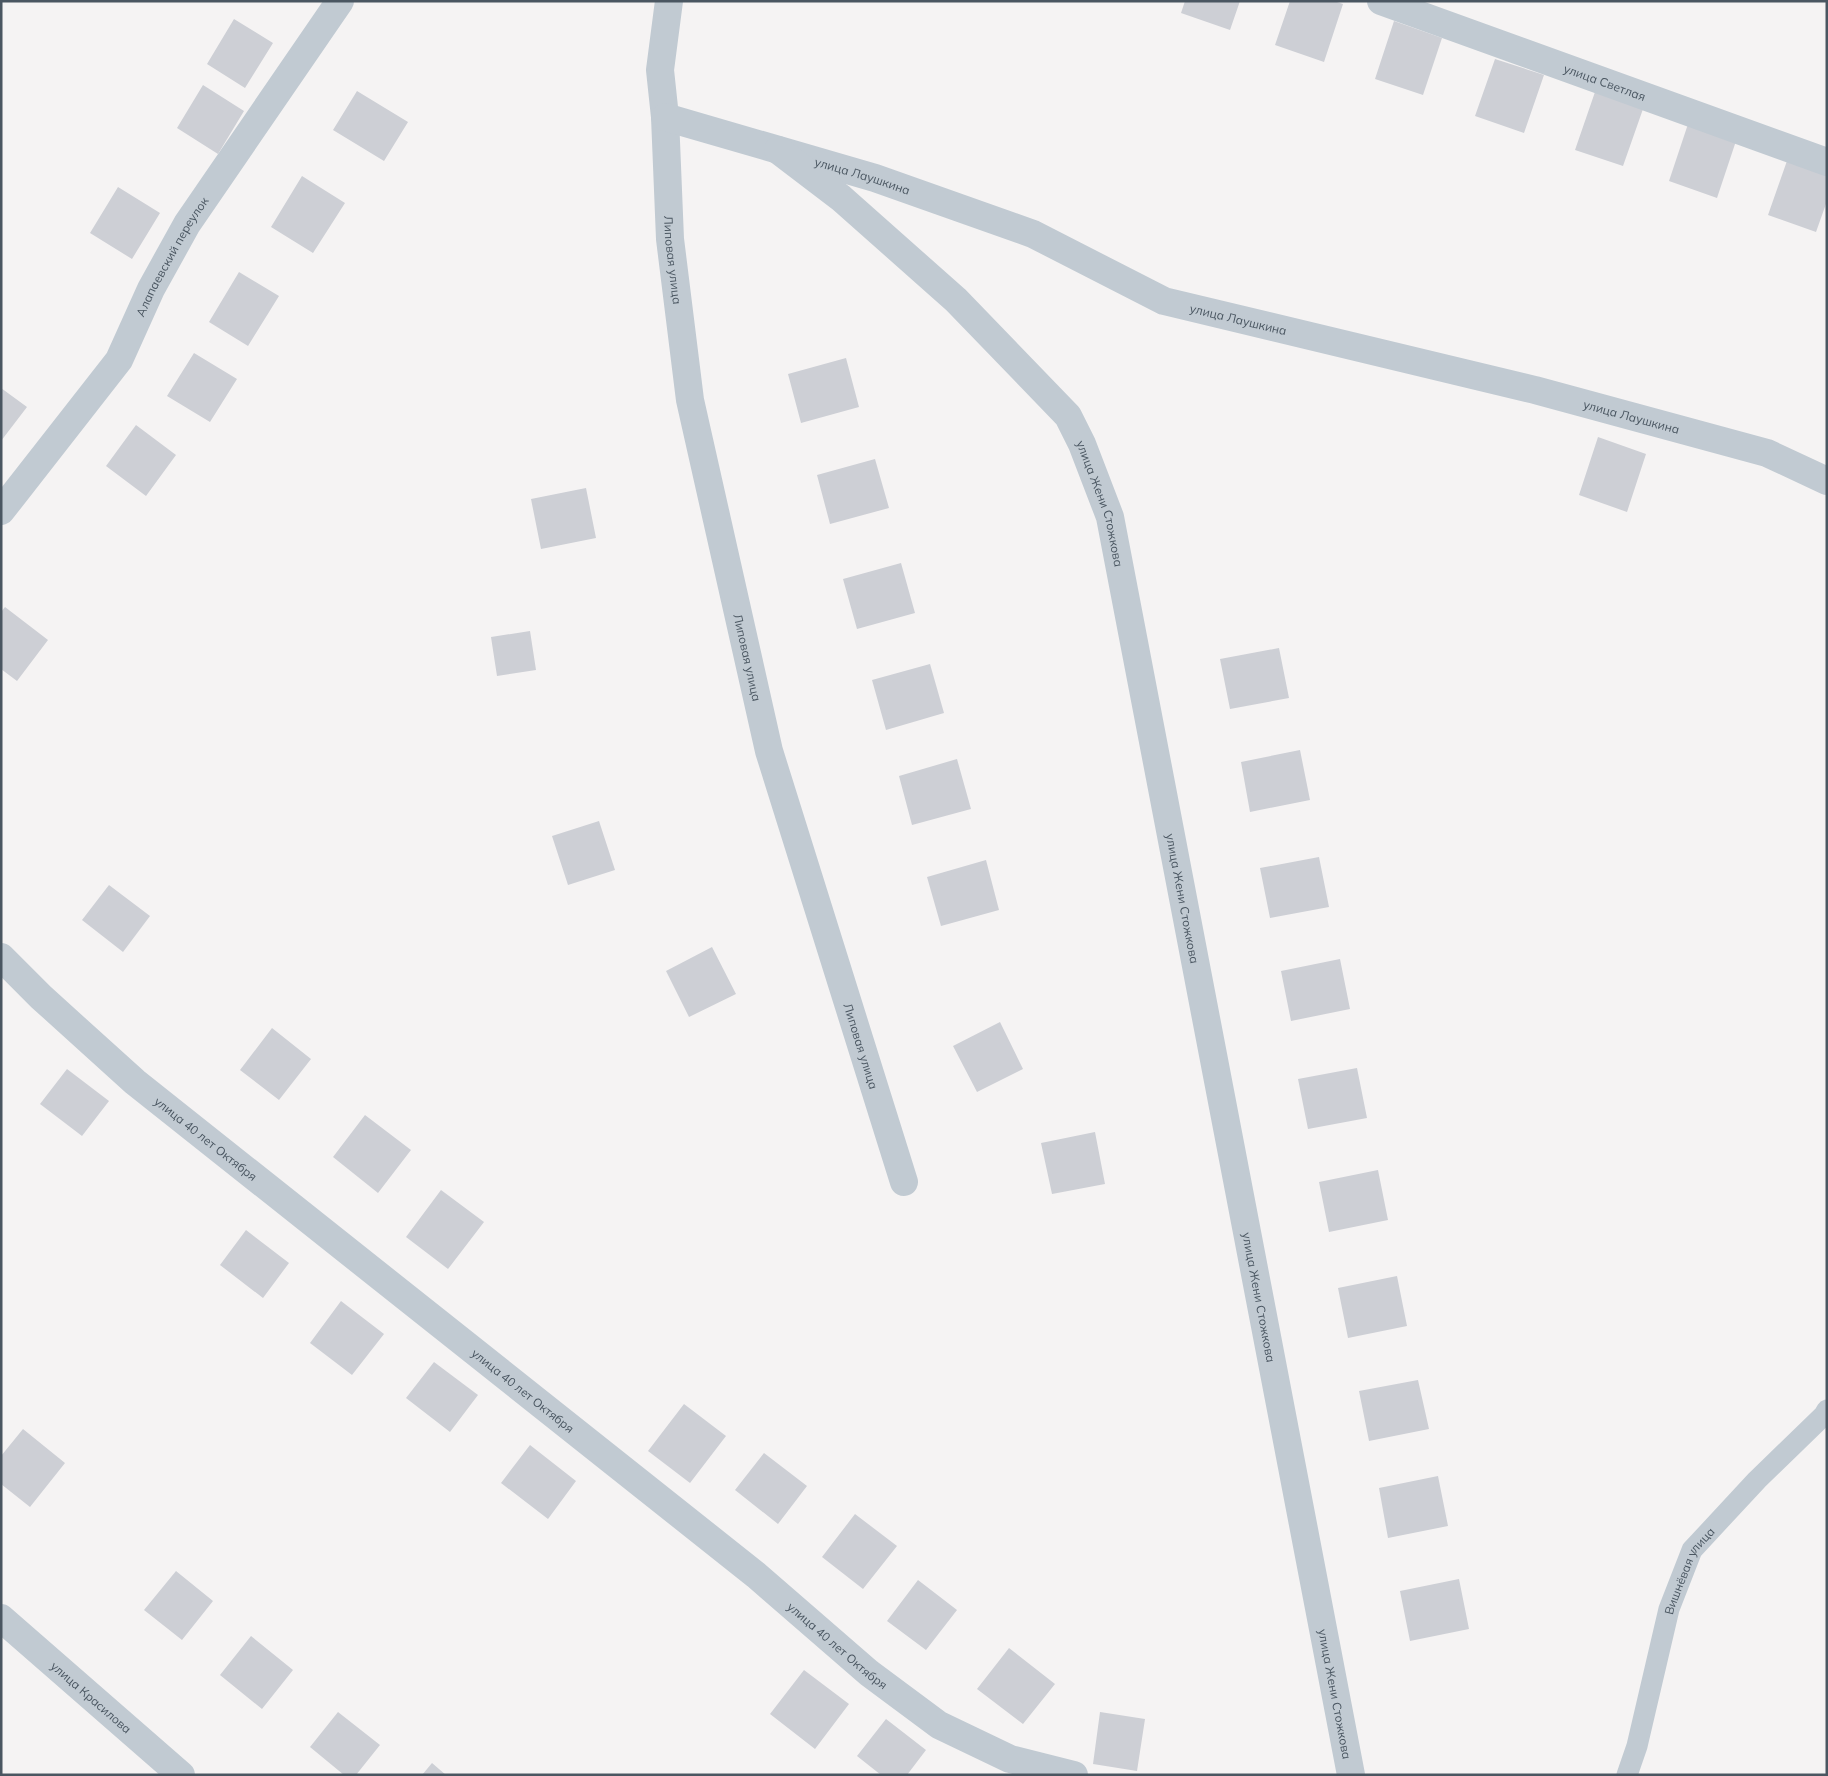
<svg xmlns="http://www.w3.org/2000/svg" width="1828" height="1776" viewBox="0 0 1828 1776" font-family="Mulish,sans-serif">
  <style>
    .building { fill: #cdcfd5 }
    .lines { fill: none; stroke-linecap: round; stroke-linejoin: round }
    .service { stroke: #c1cad2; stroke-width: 21 }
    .minor { stroke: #c1cad2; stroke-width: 28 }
    .labels { text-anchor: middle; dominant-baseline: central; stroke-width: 5; stroke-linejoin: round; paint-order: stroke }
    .street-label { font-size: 12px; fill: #4a5661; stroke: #fff }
  </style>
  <rect width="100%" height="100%" fill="#f5f3f3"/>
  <path class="building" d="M 1185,1 L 1240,1 L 1230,30 L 1181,13 Z
    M 1290,1 L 1334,1 L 1343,4 L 1324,62 L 1275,45 Z
    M 234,19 L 273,43 L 245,88 L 207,64 Z
    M 1394,21 L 1442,38 L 1423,95 L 1375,79 Z
    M 1495,59 L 1544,75 L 1524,133 L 1475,116 Z
    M 203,85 L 244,111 L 218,154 L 177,128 Z
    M 357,91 L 408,122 L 384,161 L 333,130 Z
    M 1595,92 L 1643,109 L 1623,166 L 1575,150 Z
    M 1688,124 L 1736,141 L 1717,198 L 1669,181 Z
    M 1788,158 L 1827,171 L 1827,201 L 1816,232 L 1768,215 Z
    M 302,176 L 345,203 L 313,253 L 271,227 Z
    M 118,187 L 160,213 L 132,259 L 90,233 Z
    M 239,272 L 279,296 L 248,346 L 209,322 Z
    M 194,353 L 237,379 L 210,422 L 167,396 Z
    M 846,358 L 859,407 L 801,423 L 788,374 Z
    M 1,388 L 27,407 L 1,441 Z
    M 136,425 L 176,455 L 146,496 L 106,466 Z
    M 1598,437 L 1646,454 L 1627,512 L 1579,495 Z
    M 875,459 L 889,508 L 830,524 L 817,475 Z
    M 586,488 L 596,538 L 541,549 L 531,499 Z
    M 901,563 L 915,613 L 857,629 L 843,579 Z
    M 5,607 L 48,640 L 17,681 L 1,669 L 1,612 Z
    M 530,631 L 536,670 L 497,676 L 491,637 Z
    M 1279,648 L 1289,698 L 1230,709 L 1220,659 Z
    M 930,664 L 944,713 L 886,730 L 872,680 Z
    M 1300,750 L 1310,800 L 1250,812 L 1241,762 Z
    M 957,759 L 971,809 L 912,825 L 899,776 Z
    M 599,821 L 615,870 L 568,885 L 552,836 Z
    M 1319,857 L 1329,907 L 1270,918 L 1260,868 Z
    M 986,860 L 999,910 L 941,926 L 927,877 Z
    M 109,885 L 150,916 L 123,952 L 82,920 Z
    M 712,947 L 736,994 L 689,1017 L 666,971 Z
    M 1340,959 L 1350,1009 L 1291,1021 L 1281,971 Z
    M 1000,1022 L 1023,1069 L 977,1092 L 953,1046 Z
    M 272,1028 L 311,1059 L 279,1100 L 240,1070 Z
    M 1357,1068 L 1367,1118 L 1308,1129 L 1298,1079 Z
    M 67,1069 L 109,1101 L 82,1136 L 40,1104 Z
    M 365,1115 L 411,1150 L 378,1193 L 333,1157 Z
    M 1095,1132 L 1105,1184 L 1052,1194 L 1041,1143 Z
    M 1378,1170 L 1388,1220 L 1329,1232 L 1319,1182 Z
    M 441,1190 L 484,1222 L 448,1269 L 406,1237 Z
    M 246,1230 L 289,1263 L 263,1298 L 220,1265 Z
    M 1397,1276 L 1407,1326 L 1348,1338 L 1338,1288 Z
    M 341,1301 L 384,1334 L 352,1375 L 310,1343 Z
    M 434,1362 L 478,1395 L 450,1432 L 406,1398 Z
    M 1418,1380 L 1429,1429 L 1369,1441 L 1359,1391 Z
    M 684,1404 L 726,1436 L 690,1483 L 648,1451 Z
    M 23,1429 L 65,1463 L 30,1507 L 1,1484 L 1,1456 Z
    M 530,1445 L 576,1481 L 548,1519 L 501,1483 Z
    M 764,1453 L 807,1486 L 778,1524 L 735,1490 Z
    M 1438,1476 L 1448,1526 L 1388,1538 L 1379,1488 Z
    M 855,1514 L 897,1546 L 863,1589 L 822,1557 Z
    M 176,1571 L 213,1601 L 182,1640 L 144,1610 Z
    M 1459,1579 L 1469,1629 L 1410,1641 L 1400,1591 Z
    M 918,1580 L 957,1610 L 926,1650 L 887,1621 Z
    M 251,1636 L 293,1670 L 262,1709 L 220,1675 Z
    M 1009,1648 L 1055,1684 L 1023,1724 L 977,1689 Z
    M 804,1670 L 849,1704 L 815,1749 L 770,1714 Z
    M 338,1712 L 380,1745 L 356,1775 L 344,1775 L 310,1747 Z
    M 1100,1712 L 1145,1719 L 1137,1771 L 1093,1764 Z
    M 886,1719 L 926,1750 L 907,1775 L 881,1775 L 857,1756 Z
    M 432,1763 L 446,1775 L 422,1775 Z"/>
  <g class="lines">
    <path class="service" id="s1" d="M 1627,1775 L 1637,1746 L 1669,1609 L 1692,1550 L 1757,1480 L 1824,1415 L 1827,1410"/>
    <g class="minor">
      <path id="s2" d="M 669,1 L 660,70 L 665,117 L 670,239 L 690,400 L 769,751 L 904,1182"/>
      <path id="s3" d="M 1381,1 L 1827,162"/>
      <path id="s4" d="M 665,117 L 875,178 L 1033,234 L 1164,301 L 1535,390 L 1767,453 L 1827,481"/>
      <path id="s5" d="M 778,150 L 841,198 L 956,300 L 1068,416 L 1082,444 L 1110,517 L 1351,1775"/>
      <path id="s6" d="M 1,511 L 119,360 L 151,289 L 187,224 L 340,1"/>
      <path id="s7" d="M 1,957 L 41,997 L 135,1082 L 756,1575 L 869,1673 L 939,1725 L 1010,1759 L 1074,1775"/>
      <path id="s8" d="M 1,1618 L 181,1775"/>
    </g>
  </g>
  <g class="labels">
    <g class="street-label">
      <text stroke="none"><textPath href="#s3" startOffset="238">улица Светлая</textPath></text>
      <text stroke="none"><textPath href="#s4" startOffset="206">улица Лаушкина</textPath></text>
      <text stroke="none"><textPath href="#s6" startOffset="308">Алапаевский переулок</textPath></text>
      <text stroke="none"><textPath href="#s2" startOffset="260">Липовая улица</textPath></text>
      <text stroke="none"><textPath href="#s4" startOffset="610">улица Лаушкина</textPath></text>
      <text stroke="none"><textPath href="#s4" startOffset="1015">улица Лаушкина</textPath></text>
      <text stroke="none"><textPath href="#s5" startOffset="488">улица Жени Стожкова</textPath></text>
      <text stroke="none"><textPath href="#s2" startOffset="665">Липовая улица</textPath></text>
      <text stroke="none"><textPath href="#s5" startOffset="892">улица Жени Стожкова</textPath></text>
      <text stroke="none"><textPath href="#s2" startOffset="1070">Липовая улица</textPath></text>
      <text stroke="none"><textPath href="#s7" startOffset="274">улица 40 лет Октября</textPath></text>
      <text stroke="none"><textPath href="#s5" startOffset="1298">улица Жени Стожкова</textPath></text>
      <text stroke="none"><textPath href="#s7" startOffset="679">улица 40 лет Октября</textPath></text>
      <text stroke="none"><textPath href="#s1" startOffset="215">Вишнёвая улица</textPath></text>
      <text stroke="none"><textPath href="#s7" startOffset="1084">улица 40 лет Октября</textPath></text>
      <text stroke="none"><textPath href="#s5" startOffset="1702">улица Жени Стожкова</textPath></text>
      <text stroke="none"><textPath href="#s8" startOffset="120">улица Красилова</textPath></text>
    </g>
  </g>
  <rect width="1828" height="1776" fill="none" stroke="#4a5661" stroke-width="5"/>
</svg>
